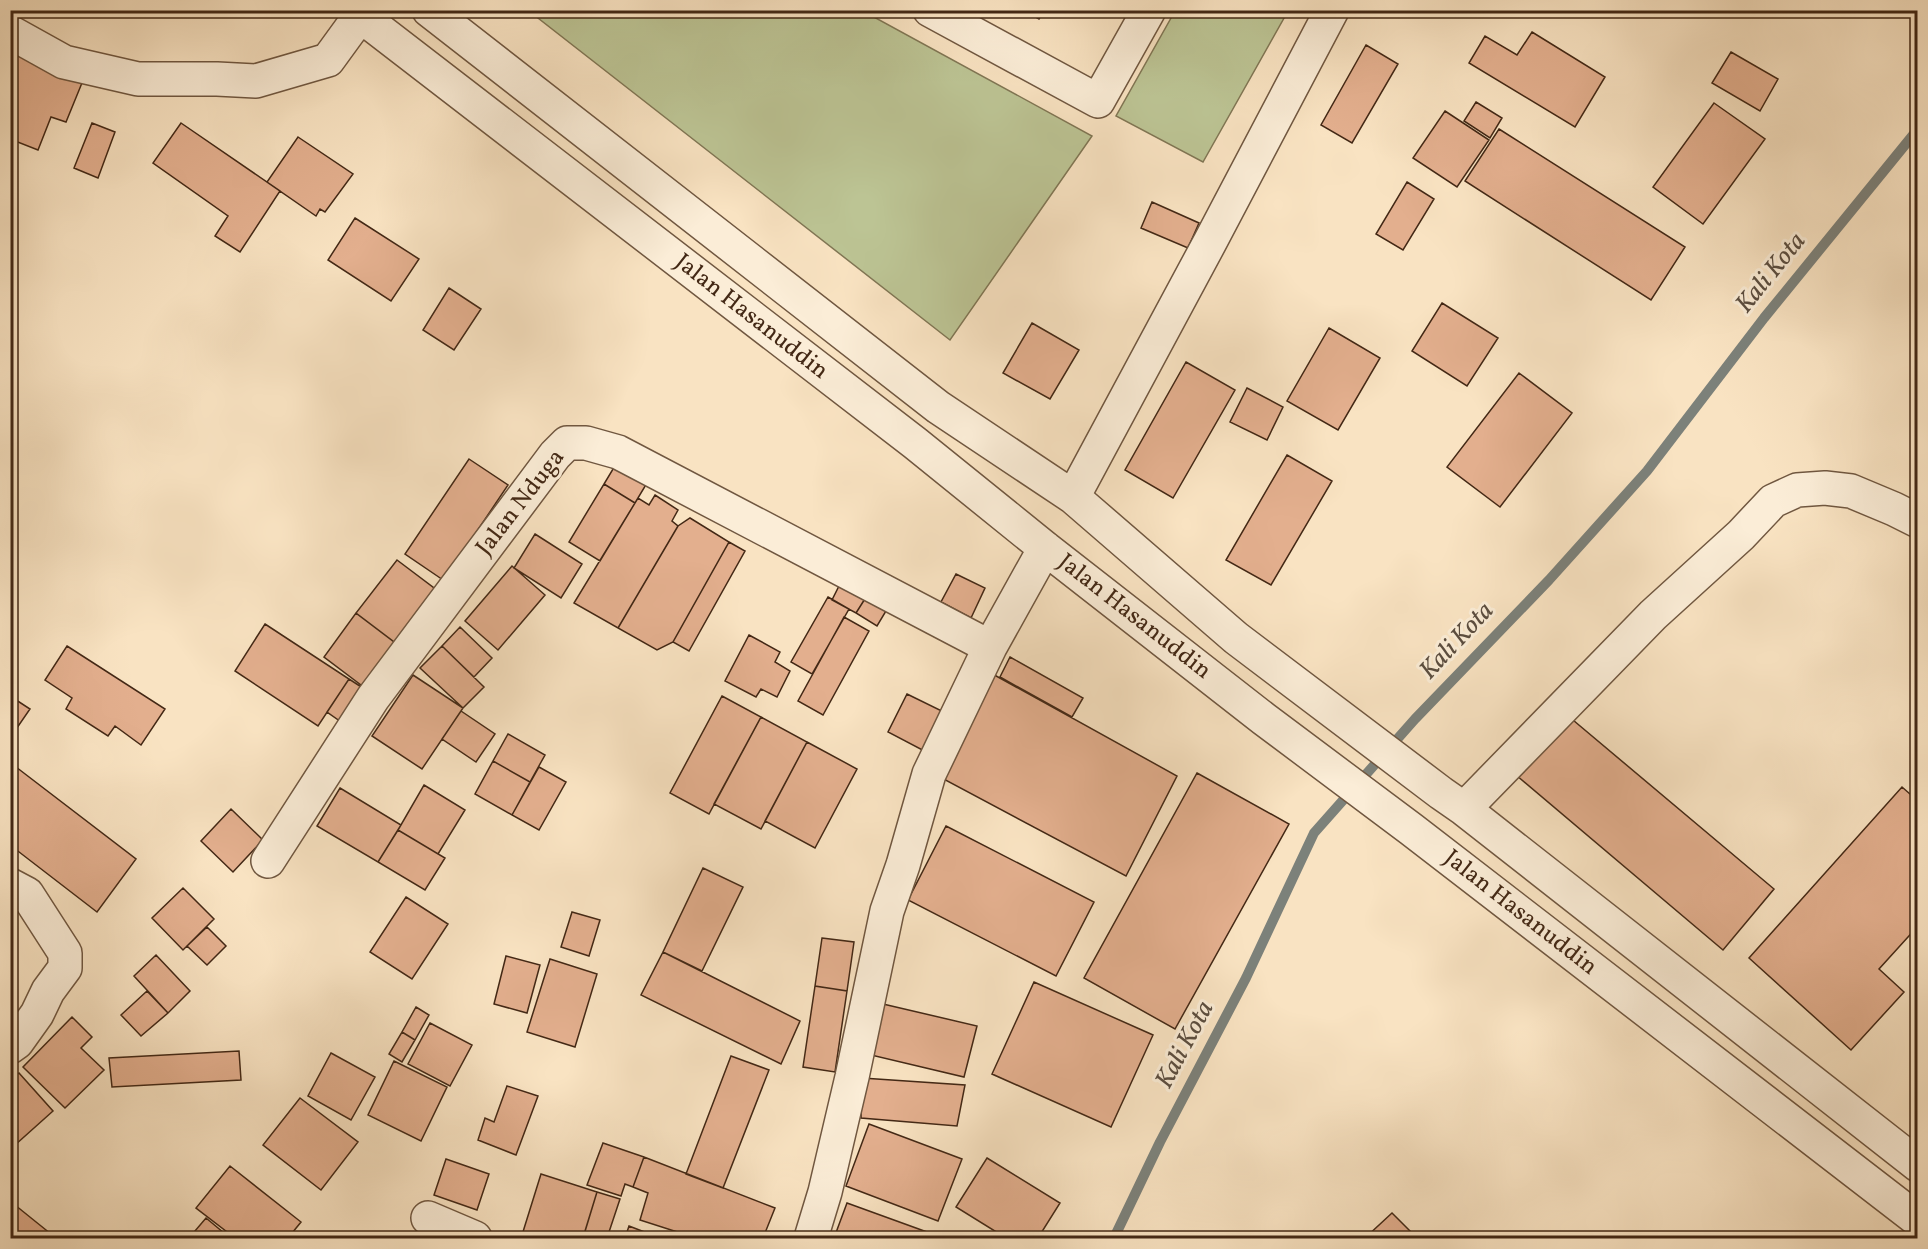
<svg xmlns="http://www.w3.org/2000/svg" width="1928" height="1249" viewBox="0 0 1928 1249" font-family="Vollkorn,serif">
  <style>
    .green { fill: #bcc494; stroke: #807654; stroke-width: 1.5 }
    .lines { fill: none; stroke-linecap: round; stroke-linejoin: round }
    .stream { stroke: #7c817a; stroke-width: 10 }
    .building { fill: #e3af8e; stroke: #432815; stroke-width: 1.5 }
    .minor-casing { stroke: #705740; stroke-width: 36 }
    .minor { stroke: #fbedd7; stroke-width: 33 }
    .labels { text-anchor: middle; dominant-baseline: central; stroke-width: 6; stroke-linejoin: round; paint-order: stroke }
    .street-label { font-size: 24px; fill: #432815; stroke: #fbedd7 }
    .water-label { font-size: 26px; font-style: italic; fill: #5b4d3f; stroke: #fbedd7 }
  </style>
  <rect width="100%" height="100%" fill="#f9e3c2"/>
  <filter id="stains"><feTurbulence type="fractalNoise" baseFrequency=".00333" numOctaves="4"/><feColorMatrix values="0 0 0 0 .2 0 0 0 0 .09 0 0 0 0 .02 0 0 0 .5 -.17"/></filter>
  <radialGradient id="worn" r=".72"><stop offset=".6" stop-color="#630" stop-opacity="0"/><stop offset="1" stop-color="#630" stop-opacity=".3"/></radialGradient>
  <path class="green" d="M 529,11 L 863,11 L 1092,136 L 950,340 Z
    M 1175,11 L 1288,11 L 1203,162 L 1116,116 Z"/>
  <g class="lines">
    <path class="stream" d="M 1114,1238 L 1160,1142 L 1246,978 L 1314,833 L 1415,719 L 1549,580 L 1647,471 L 1764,318 L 1918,129"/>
  </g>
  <path class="building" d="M 1023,10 L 1044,10 L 1039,19 Z
    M 1532,32 L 1605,77 L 1575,127 L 1469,63 L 1485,36 L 1517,55 Z
    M 1366,45 L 1398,64 L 1352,143 L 1321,125 Z
    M 10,46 L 84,78 L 66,122 L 51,117 L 38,150 L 10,139 Z
    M 1731,52 L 1778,79 L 1760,111 L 1712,83 Z
    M 1476,102 L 1502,118 L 1490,138 L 1464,121 Z
    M 1714,103 L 1765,139 L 1703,224 L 1653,187 Z
    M 1445,111 L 1489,140 L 1457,187 L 1413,158 Z
    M 92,123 L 115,132 L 98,178 L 74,168 Z
    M 181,123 L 280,191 L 240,252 L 215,236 L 228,216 L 153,163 Z
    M 1499,129 L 1685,247 L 1651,300 L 1465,181 Z
    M 298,137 L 353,174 L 325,212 L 320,209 L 316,216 L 267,182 Z
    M 1407,182 L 1434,199 L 1403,250 L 1376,234 Z
    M 1152,202 L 1199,223 L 1188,248 L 1141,228 Z
    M 355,218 L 419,259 L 391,301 L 328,260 Z
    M 449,288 L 481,309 L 454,350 L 423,330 Z
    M 1442,303 L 1498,338 L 1467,386 L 1412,351 Z
    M 1032,323 L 1079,350 L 1050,399 L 1003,373 Z
    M 1329,328 L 1380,358 L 1338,430 L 1287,401 Z
    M 1186,362 L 1235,390 L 1173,498 L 1125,470 Z
    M 1519,373 L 1572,413 L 1500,507 L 1447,467 Z
    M 1247,388 L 1283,407 L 1267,440 L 1230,422 Z
    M 1287,455 L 1332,481 L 1271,585 L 1226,560 Z
    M 469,459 L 508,485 L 465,549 L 449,584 L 405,554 Z
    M 616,464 L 647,483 L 635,503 L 604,484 Z
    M 604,484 L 635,503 L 600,561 L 569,542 Z
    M 655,495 L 678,510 L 672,521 L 678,526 L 618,628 L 574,603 L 638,498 L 649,505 Z
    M 690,518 L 729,542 L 673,642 L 657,650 L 618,628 L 678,526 Z
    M 535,534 L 582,564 L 561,598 L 514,568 Z
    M 729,542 L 745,551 L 689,651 L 673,642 Z
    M 397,560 L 438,591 L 398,645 L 356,613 Z
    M 512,566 L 545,595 L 498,650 L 465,621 Z
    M 956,574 L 985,588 L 971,618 L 941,602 Z
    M 842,580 L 868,594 L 856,613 L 832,600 Z
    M 868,594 L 889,606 L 877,626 L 856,613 Z
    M 828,597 L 849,609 L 812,674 L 791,662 Z
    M 356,613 L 398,645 L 365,688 L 324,657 Z
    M 844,617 L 869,631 L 823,715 L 798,701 Z
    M 265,624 L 349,679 L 318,726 L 235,671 Z
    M 460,627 L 492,658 L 474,677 L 442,646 Z
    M 749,635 L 780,652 L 775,662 L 790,671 L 777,697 L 761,689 L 756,697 L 725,681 Z
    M 67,646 L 165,709 L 141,745 L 115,726 L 108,736 L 66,709 L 72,698 L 45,680 Z
    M 442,646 L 484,687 L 463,708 L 420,668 Z
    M 1010,657 L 1083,698 L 1072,717 L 1000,677 Z
    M 989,672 L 1177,776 L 1126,876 L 936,775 Z
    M 413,675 L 463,708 L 422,769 L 372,736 Z
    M 349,679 L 366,690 L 344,724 L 327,712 Z
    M 907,694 L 950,715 L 930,754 L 888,732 Z
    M 10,696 L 30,709 L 10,738 Z
    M 722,696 L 761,717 L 709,814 L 670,793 Z
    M 461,711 L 495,734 L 476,762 L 442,739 Z
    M 1567,715 L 1774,889 L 1723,950 L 1516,775 Z
    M 761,717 L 807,742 L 761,829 L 714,804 Z
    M 508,734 L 545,755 L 530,782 L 493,761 Z
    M 807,742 L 857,769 L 815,848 L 765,821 Z
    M 493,761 L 530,782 L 512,815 L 475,794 Z
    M 16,767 L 136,859 L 97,912 L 10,845 L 10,775 Z
    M 539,767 L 566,782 L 539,830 L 512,815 Z
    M 1197,773 L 1289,824 L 1175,1029 L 1084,978 Z
    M 424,785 L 465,810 L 438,854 L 398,830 Z
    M 1902,787 L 1918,801 L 1918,926 L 1879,969 L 1904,992 L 1851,1050 L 1749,958 Z
    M 340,788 L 401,825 L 378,862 L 317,826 Z
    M 231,809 L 263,840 L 233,872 L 201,841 Z
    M 946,826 L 1094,902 L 1056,976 L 908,900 Z
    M 398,830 L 445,858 L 425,890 L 378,862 Z
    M 703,868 L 743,887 L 702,971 L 663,952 Z
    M 183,888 L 214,919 L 183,950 L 152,918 Z
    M 406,897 L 448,924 L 412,979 L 370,952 Z
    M 572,912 L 600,920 L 589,956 L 561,947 Z
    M 207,927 L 226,946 L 207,965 L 187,946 Z
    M 822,938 L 854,942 L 847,991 L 815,986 Z
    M 663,952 L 800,1021 L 781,1064 L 641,995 Z
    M 156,955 L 190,991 L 168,1013 L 134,976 Z
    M 506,956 L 540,965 L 527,1013 L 494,1004 Z
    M 550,959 L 597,974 L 575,1047 L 527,1032 Z
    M 1034,982 L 1153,1035 L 1111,1127 L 992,1074 Z
    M 815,986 L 847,991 L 835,1072 L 803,1067 Z
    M 147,991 L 168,1013 L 141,1036 L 121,1015 Z
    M 883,1004 L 977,1026 L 964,1077 L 871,1055 Z
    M 416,1007 L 429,1015 L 415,1040 L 402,1032 Z
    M 72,1017 L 92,1037 L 81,1048 L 104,1070 L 65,1108 L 23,1067 Z
    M 430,1023 L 472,1045 L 450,1086 L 408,1064 Z
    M 402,1032 L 415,1040 L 402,1062 L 389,1054 Z
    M 239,1051 L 241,1080 L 112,1087 L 109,1058 Z
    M 331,1053 L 375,1077 L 351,1120 L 308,1096 Z
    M 731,1056 L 769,1070 L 723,1188 L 686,1174 Z
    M 394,1061 L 447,1087 L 421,1141 L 368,1115 Z
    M 19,1073 L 53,1111 L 15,1145 L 10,1140 L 10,1080 Z
    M 862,1078 L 965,1085 L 957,1126 L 861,1118 Z
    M 507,1086 L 538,1096 L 516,1155 L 478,1140 L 485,1118 L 494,1122 Z
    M 300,1098 L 358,1142 L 321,1190 L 263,1145 Z
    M 869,1124 L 962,1159 L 938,1221 L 846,1186 Z
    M 603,1143 L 644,1157 L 633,1187 L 625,1184 L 621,1196 L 587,1185 Z
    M 644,1157 L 775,1208 L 763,1238 L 696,1238 L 640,1220 L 648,1193 L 633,1187 Z
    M 987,1158 L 1060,1203 L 1038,1238 L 1006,1238 L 956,1207 Z
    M 446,1159 L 489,1174 L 477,1210 L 434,1195 Z
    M 230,1166 L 301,1222 L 288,1238 L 235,1238 L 196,1208 Z
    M 541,1174 L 597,1192 L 583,1238 L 534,1238 L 522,1235 Z
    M 597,1192 L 620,1199 L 607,1238 L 585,1231 Z
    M 10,1201 L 51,1234 L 47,1238 L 10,1238 Z
    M 847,1203 L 938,1236 L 937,1238 L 834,1238 Z
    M 1392,1213 L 1417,1238 L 1365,1238 Z
    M 206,1218 L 230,1238 L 189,1238 Z
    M 629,1226 L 660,1238 L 625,1238 Z"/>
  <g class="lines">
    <defs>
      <path id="minor" d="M 353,10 L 915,443 L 1045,548 L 1264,719 L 1411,829 L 1918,1220
        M 429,10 L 938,407 L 1073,497 L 1236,638 L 1441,793 L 1464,809 L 1918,1165
        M 930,10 L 1098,101 L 1149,10
        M 10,32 L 64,62 L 138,79 L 217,79 L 256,81 L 328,60 L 360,16
        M 1073,497 L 1210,242 L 1332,10
        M 1464,809 L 1653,615 L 1741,535 L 1773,501 L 1797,490 L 1825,488 L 1851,491 L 1894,509 L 1918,521
        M 268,861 L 373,698 L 555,455 L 567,443 L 586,443 L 618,452 L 990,647
        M 10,885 L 27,894 L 65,953 L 65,968 L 48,991 L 37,1014 L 17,1042 L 10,1047
        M 428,1218 L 475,1238
        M 811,1238 L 825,1192 L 852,1077 L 887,911 L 903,865 L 929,774 L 990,647 L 1045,548"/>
    </defs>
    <use href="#minor" class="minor-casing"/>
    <use href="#minor" class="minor"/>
  </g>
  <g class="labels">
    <g class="street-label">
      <text transform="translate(751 317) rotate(38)">Jalan Hasanuddin</text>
      <text transform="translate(521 503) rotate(-52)">Jalan Nduga</text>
      <text transform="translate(1134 617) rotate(38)">Jalan Hasanuddin</text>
      <text transform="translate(1520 913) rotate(38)">Jalan Hasanuddin</text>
    </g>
    <g class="water-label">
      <text transform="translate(1771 273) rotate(-51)">Kali Kota</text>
      <text transform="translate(1457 641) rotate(-47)">Kali Kota</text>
      <text transform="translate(1185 1045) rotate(-62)">Kali Kota</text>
    </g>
  </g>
  <rect width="1928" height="1249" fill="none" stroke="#f9e3c2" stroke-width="36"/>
  <rect x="12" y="12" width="1904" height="1225" fill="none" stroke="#432815" stroke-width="3"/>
  <rect x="18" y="18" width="1892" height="1213" fill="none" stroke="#432815" stroke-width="1.5"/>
  <rect width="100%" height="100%" filter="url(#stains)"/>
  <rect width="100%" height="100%" fill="url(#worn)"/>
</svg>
